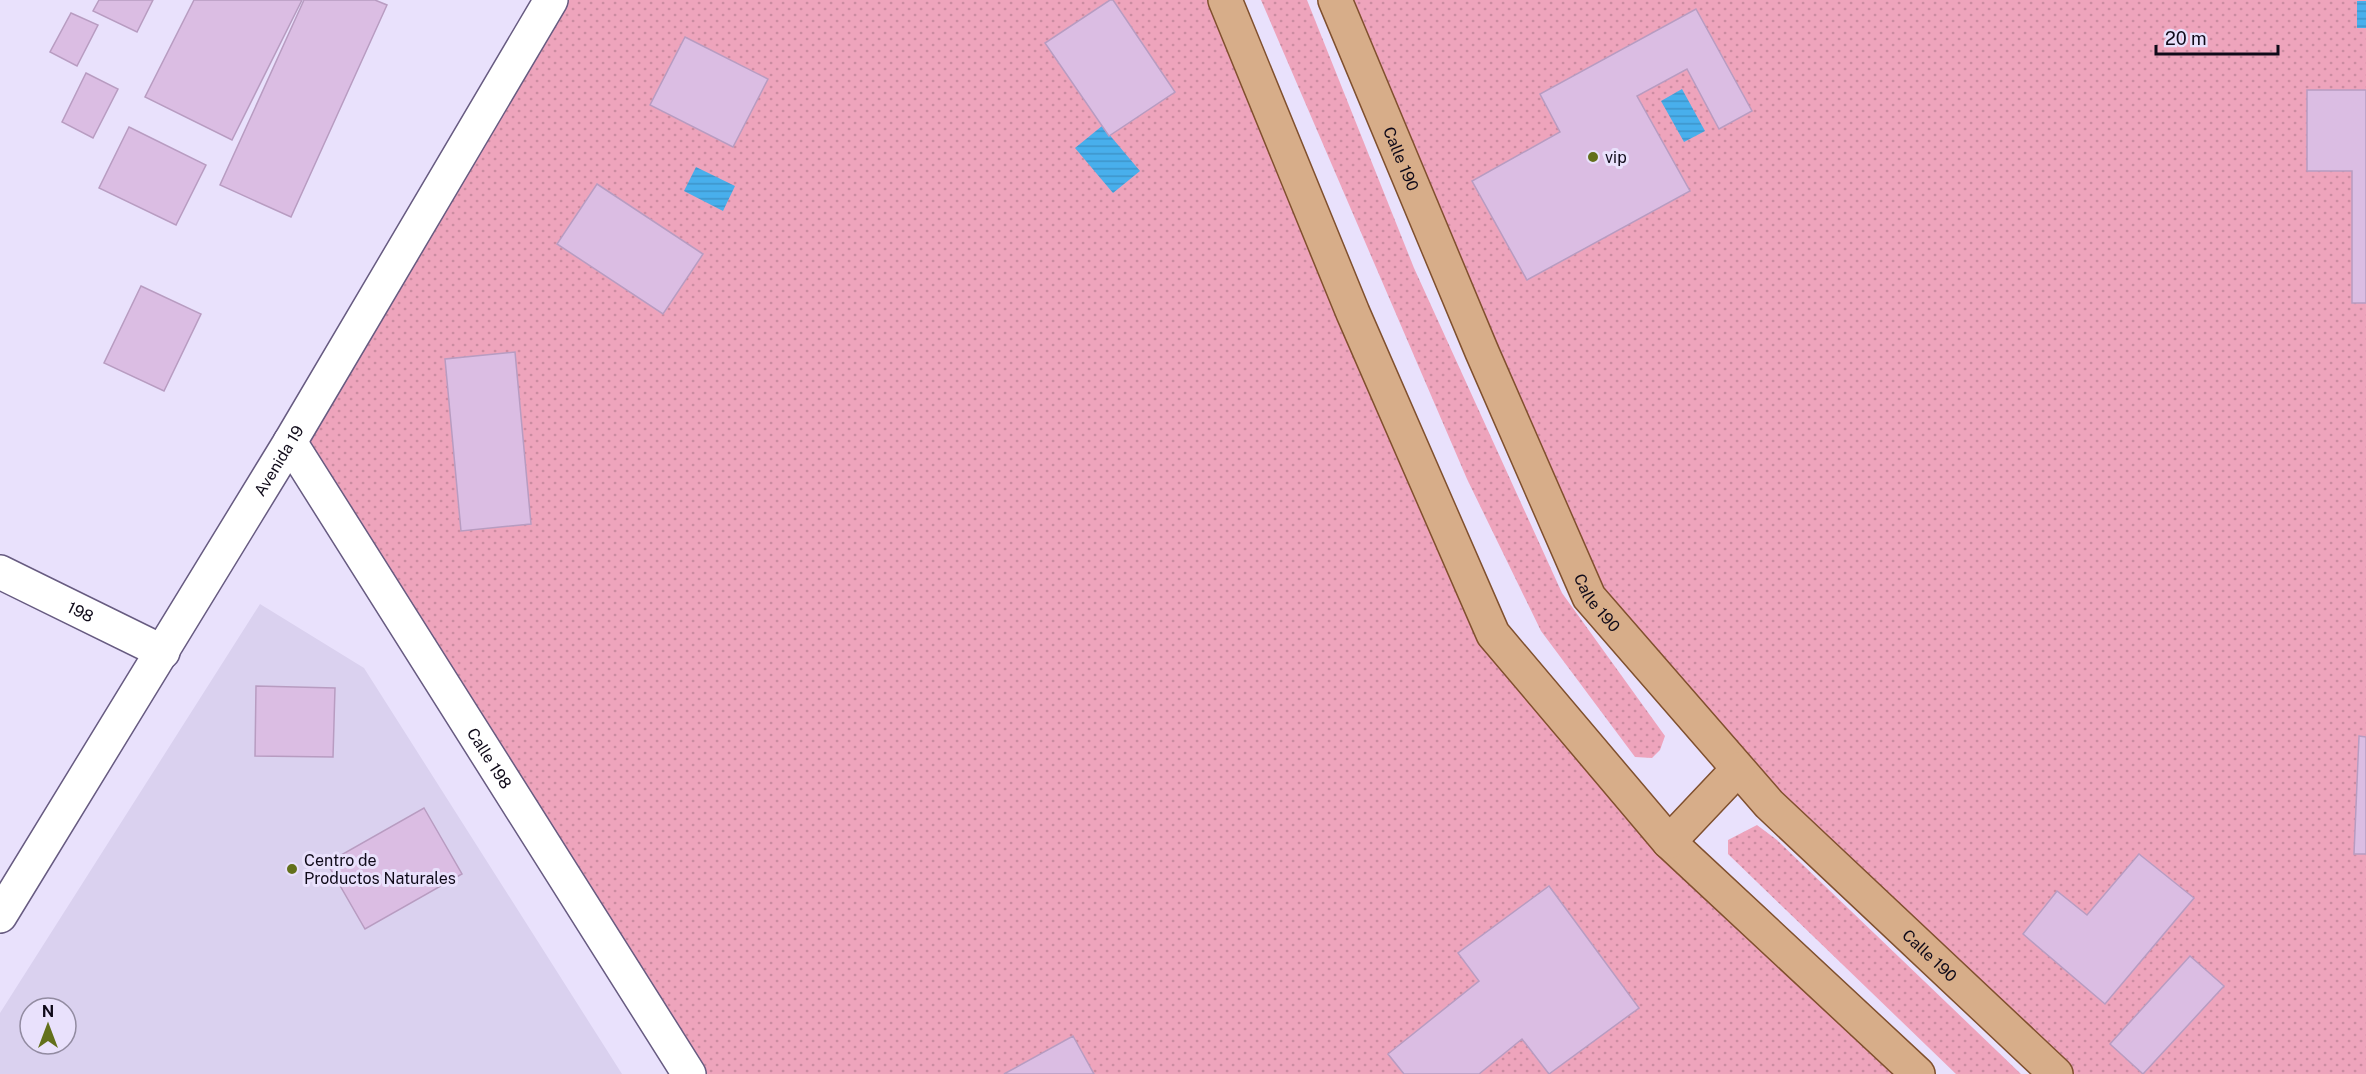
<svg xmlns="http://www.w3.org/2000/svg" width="2366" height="1074" viewBox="0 0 2366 1074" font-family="'Public Sans',sans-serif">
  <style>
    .built { fill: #dad1ef; fill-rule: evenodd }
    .green { fill: url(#green-dots) }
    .water { fill: url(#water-rules) }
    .building { fill: #dbbde3; stroke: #b89cc1; stroke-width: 1.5 }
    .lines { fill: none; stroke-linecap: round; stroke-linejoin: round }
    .minor-casing { stroke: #675b81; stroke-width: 36 }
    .major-casing { stroke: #80502e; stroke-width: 36 }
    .minor { stroke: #fff; stroke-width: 33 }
    .major { stroke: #d7ad89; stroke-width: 33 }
    .poi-dot { fill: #63701b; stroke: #e9e1fc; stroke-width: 2 }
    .labels { text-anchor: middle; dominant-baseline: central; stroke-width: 6; stroke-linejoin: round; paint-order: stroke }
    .poi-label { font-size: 16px; fill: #0f0a19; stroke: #e9e1fc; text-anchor: start }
    .street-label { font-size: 16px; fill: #0f0a19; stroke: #e9e1fc }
  </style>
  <defs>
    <pattern id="green-dots" width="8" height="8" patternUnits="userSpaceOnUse" patternTransform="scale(1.5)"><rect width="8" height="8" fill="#eea4bc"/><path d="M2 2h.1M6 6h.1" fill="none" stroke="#cb8ca1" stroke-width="1.8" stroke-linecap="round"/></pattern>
    <pattern id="water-rules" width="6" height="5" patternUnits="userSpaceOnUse" patternTransform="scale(1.5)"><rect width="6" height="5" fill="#48afec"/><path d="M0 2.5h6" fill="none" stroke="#3e95ca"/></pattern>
  </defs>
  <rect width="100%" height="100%" fill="#e9e1fc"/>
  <path class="built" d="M 260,604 L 364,668 L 622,1074 L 0,1074 L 0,1013 ZM 30,1008 L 66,1008 L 66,1044 L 30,1044 Z"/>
  <path class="green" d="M 551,0 L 1225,0 L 1493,634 L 1913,1074 L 689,1074 L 290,442 Z
    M 1261,0 L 1307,0 L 1414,268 L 1562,593 L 1665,736 L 1660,750 L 1652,758 L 1635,757 L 1541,631 L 1467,479 Z
    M 1335,0 L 2366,0 L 2366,1074 L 2056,1074 L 1589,597 Z
    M 1757,825 L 1777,840 L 2021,1074 L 1956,1074 L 1728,854 L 1728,840 Z"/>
  <path class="water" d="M 2357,1 L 2366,1 L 2366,28 L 2357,28 Z
    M 1682,89 L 1705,131 L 1684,142 L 1661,101 Z
    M 1102,126 L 1140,171 L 1113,193 L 1075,148 Z
    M 696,167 L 735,186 L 723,211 L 684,191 Z"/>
  <path class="building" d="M 99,0 L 153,0 L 137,32 L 93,11 Z
    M 194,0 L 302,0 L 232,140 L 145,97 Z
    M 304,0 L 375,0 L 387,5 L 291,217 L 220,185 Z
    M 1110,0 L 1113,0 L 1175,92 L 1109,136 L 1045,43 Z
    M 1696,9 L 1752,111 L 1719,129 L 1687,69 L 1637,96 L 1690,191 L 1527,280 L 1472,181 L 1560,132 L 1540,94 Z
    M 71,13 L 98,25 L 77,66 L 50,52 Z
    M 685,37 L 768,79 L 733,147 L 650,105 Z
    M 86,73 L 118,89 L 93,138 L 62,122 Z
    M 2307,90 L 2366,90 L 2366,303 L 2352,303 L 2352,171 L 2307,171 Z
    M 129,127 L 206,165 L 176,225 L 99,188 Z
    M 597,184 L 703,254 L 663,314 L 557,244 Z
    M 141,286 L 201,314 L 164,391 L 104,363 Z
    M 515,352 L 531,524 L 461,531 L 445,359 Z
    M 256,686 L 335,688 L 333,757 L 255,756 Z
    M 2359,736 L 2366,737 L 2366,854 L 2354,854 Z
    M 424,808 L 462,874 L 365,929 L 327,863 Z
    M 2139,854 L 2194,898 L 2105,1004 L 2023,934 L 2057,891 L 2087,915 Z
    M 1549,886 L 1639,1008 L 1549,1074 L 1522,1039 L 1479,1074 L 1404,1074 L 1388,1054 L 1479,981 L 1458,953 Z
    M 2190,956 L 2224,986 L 2143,1074 L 2110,1044 Z
    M 1073,1036 L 1094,1074 L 1004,1074 Z"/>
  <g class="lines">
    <defs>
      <g id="minor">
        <path id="s1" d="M 290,442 L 689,1074"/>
        <path id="s2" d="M 0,572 L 163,652"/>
        <path id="s3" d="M 0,916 L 290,442 L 551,0"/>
      </g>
      <g id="major">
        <path d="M 1225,0 L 1353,313 L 1493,634 L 1669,842 L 1918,1074"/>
        <path id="s4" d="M 1335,0 L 1482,352 L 1589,597 L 1769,804 L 2056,1074"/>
        <path d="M 1669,842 L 1738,769"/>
      </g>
    </defs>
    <use href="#minor" class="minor-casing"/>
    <use href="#major" class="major-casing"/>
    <use href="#minor" class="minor"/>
    <use href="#major" class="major"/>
  </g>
  <g class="poi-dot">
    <circle cx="1593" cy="157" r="6"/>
    <circle cx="292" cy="869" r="6"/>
  </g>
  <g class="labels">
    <g class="poi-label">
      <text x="1605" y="157">vip</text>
      <text x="304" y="860">Centro de<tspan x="304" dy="18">Productos Naturales</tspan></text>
    </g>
    <g class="street-label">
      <text stroke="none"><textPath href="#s4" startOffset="172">Calle 190</textPath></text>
      <text stroke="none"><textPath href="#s3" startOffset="534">Avenida 19</textPath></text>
      <text stroke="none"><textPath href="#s4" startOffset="658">Calle 190</textPath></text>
      <text stroke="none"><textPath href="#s2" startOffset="90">198</textPath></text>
      <text stroke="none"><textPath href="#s1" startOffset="374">Calle 198</textPath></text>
      <text stroke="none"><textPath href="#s4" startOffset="1144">Calle 190</textPath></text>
    </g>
  </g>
  <g transform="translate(48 1026)"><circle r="28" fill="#e9e1fc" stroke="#928ba1" stroke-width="1.5"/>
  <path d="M0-4.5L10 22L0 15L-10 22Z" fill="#63701b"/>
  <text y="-9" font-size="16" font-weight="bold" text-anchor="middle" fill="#0f0a19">N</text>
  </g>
  <path d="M2156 45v9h122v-9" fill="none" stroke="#0f0a19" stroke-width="3"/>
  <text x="2165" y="45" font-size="18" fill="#0f0a19" stroke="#e9e1fc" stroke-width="4.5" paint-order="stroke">20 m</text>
</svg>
